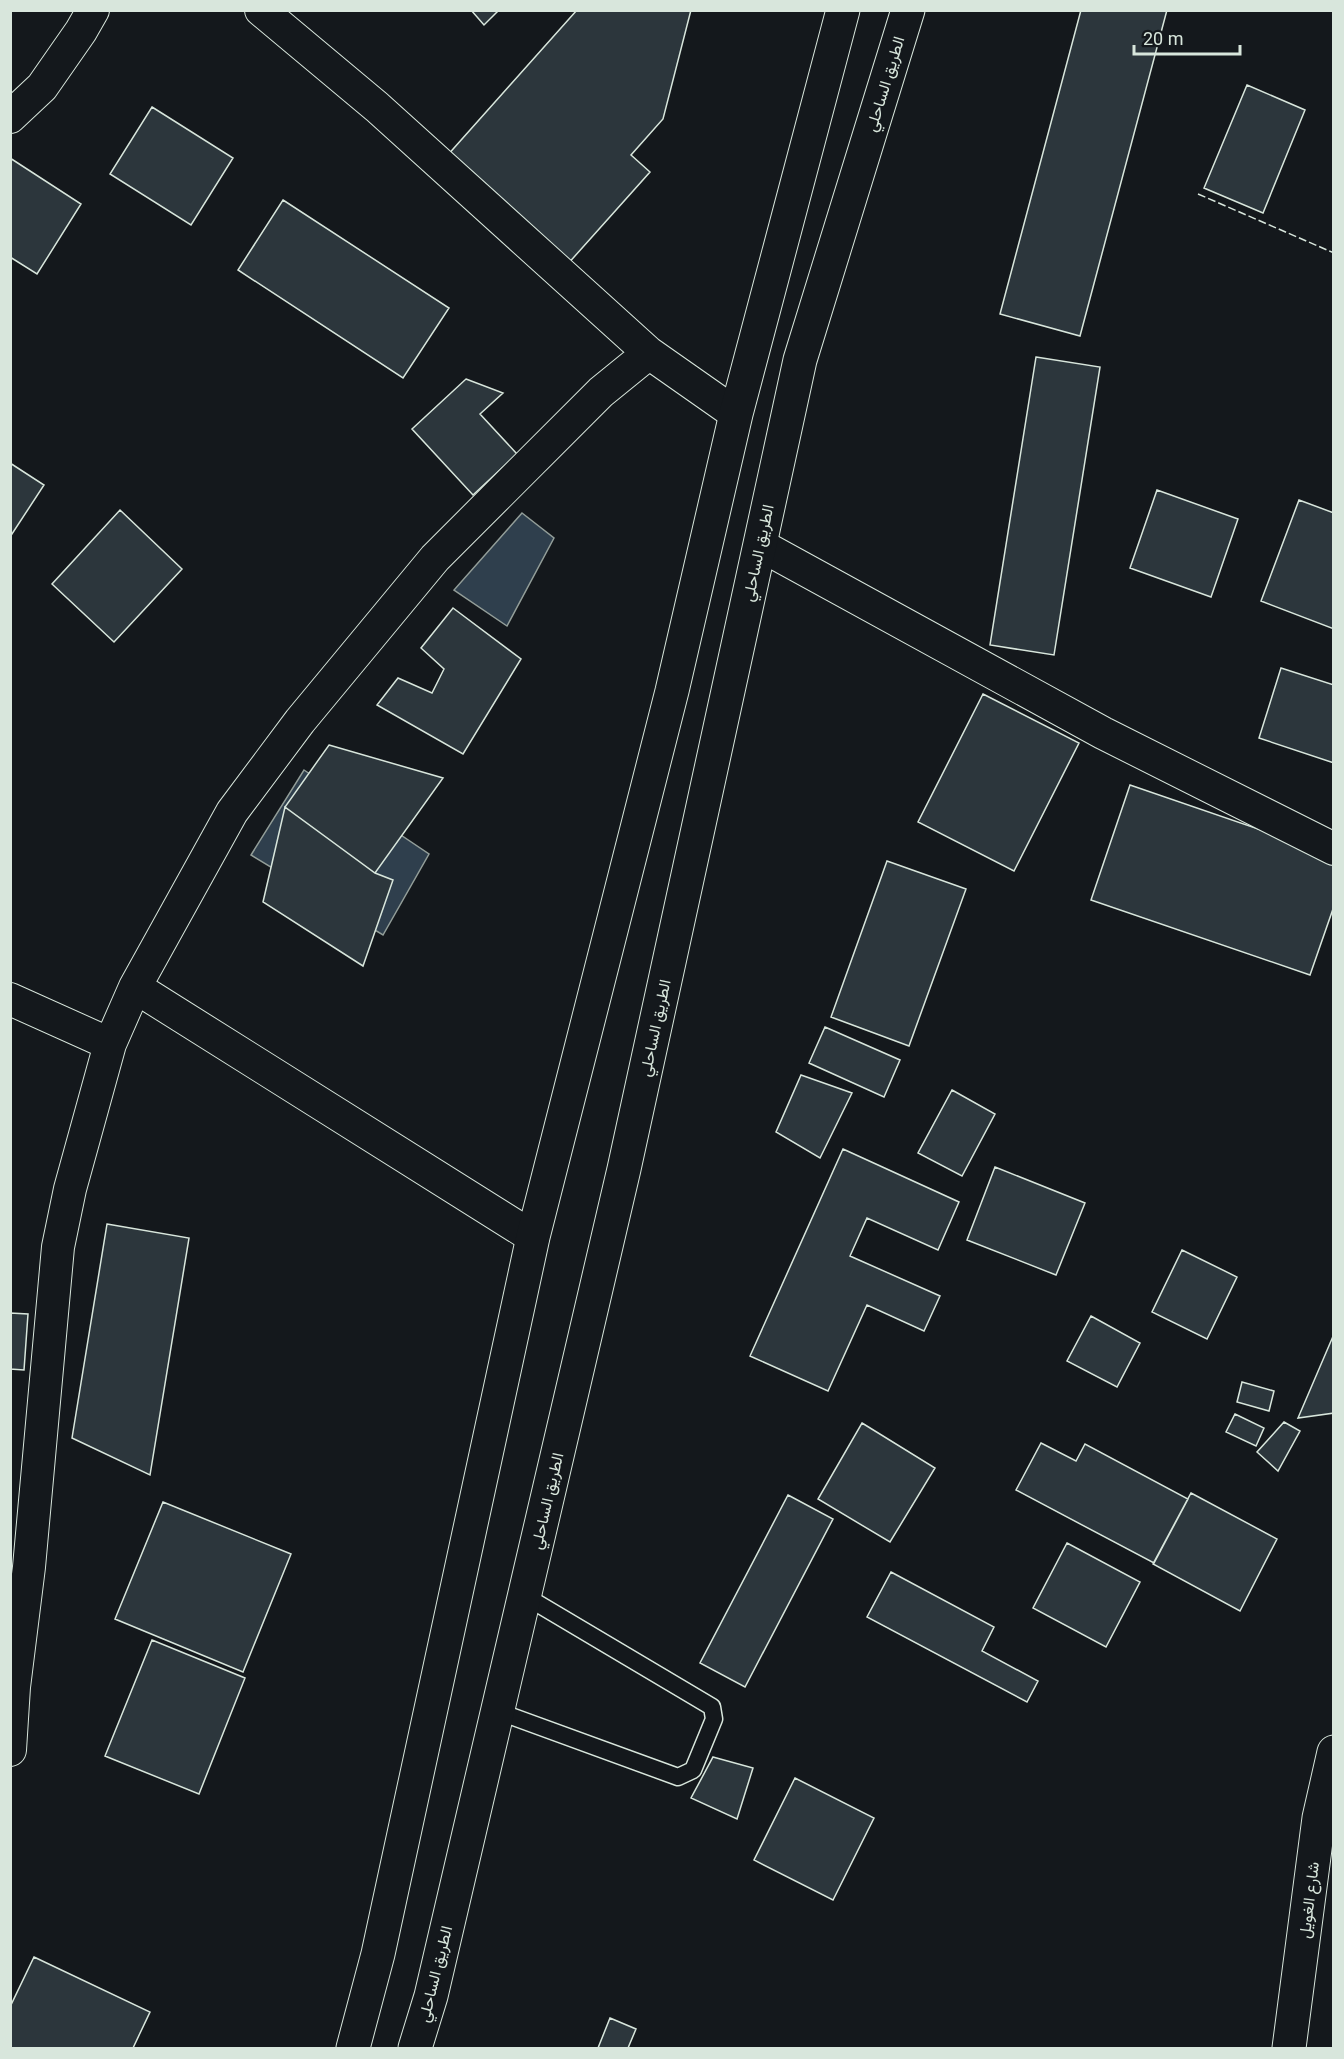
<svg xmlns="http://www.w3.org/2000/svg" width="1344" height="2059" viewBox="0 0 1344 2059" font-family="Roboto,Vazirmatn,sans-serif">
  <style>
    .water { fill: #2f3f4d; stroke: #939e99; stroke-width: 1.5 }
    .building { fill: #2c363c; stroke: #d8e6dc; stroke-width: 1.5 }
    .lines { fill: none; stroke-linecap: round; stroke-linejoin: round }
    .lane-casing { stroke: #d8e6dc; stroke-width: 19 }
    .street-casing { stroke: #d8e6dc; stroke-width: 34 }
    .secondary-casing { stroke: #d8e6dc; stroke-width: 35 }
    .highway-casing { stroke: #d8e6dc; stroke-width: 35 }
    .lane { stroke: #14181c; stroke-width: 16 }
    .street { stroke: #14181c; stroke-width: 32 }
    .secondary { stroke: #14181c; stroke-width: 33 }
    .highway { stroke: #14181c; stroke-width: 33 }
    .fence { stroke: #d8e6dc; stroke-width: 1.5; stroke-dasharray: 8 3; stroke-linecap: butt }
    .labels { text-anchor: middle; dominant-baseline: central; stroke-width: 4.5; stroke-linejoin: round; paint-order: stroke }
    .street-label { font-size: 16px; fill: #d8e6dc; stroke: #14181c }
  </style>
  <rect width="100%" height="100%" fill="#14181c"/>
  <path class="water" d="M 522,513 L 554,538 L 507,626 L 454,590 Z
    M 304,770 L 429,854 L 383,935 L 251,855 Z"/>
  <path class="building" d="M 471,10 L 499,10 L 484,25 Z
    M 577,10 L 691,10 L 663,119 L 631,155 L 650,172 L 566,266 L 446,157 Z
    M 1081,10 L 1167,10 L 1080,336 L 1000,314 Z
    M 1247,85 L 1305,110 L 1263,213 L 1204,188 Z
    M 152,107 L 233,158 L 191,225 L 110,174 Z
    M 10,158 L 81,204 L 37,274 L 10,257 Z
    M 283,200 L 449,308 L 403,378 L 238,270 Z
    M 1036,357 L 1100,367 L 1054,655 L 990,645 Z
    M 466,379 L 503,393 L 480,414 L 517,454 L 473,495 L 412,429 Z
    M 10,463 L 44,485 L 10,537 Z
    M 1157,490 L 1238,519 L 1211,597 L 1130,568 Z
    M 1299,500 L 1334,513 L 1334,629 L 1261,601 Z
    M 120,510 L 182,569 L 114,642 L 52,584 Z
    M 453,608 L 521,659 L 463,754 L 377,705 L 398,678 L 432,693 L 444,669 L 421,648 Z
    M 1281,668 L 1334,685 L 1334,763 L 1259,738 Z
    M 983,694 L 1079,743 L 1014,871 L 918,822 Z
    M 329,745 L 443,778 L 375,873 L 285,807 Z
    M 1130,785 L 1334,855 L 1334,906 L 1310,975 L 1091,900 Z
    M 285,807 L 375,873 L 393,880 L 363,966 L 263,902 Z
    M 887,861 L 966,889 L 909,1046 L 831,1017 Z
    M 825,1027 L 900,1060 L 884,1097 L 809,1063 Z
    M 801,1075 L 852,1093 L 820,1158 L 776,1132 Z
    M 952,1090 L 995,1114 L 962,1176 L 918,1153 Z
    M 843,1149 L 959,1202 L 938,1250 L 867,1218 L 850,1256 L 940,1296 L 924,1331 L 867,1305 L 828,1391 L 750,1356 Z
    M 995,1167 L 1085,1203 L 1056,1275 L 967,1240 Z
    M 107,1224 L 189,1238 L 150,1475 L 72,1438 Z
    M 1182,1250 L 1237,1277 L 1207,1339 L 1152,1312 Z
    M 10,1313 L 28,1314 L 24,1370 L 10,1369 Z
    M 1091,1316 L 1140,1343 L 1117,1387 L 1067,1361 Z
    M 1334,1334 L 1334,1413 L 1298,1418 Z
    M 1242,1382 L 1274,1391 L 1269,1411 L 1237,1402 Z
    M 1235,1414 L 1264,1428 L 1256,1446 L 1226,1432 Z
    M 1284,1422 L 1300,1431 L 1278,1471 L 1257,1452 Z
    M 862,1423 L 935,1468 L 890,1542 L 818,1499 Z
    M 1041,1443 L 1076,1461 L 1085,1444 L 1188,1499 L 1154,1563 L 1016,1490 Z
    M 1191,1493 L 1277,1539 L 1240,1611 L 1153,1564 Z
    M 788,1495 L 833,1519 L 745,1687 L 700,1663 Z
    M 163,1502 L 291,1554 L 243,1672 L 115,1619 Z
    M 1067,1543 L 1140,1582 L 1106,1647 L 1033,1608 Z
    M 891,1572 L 994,1627 L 982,1651 L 1038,1681 L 1027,1702 L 867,1617 Z
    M 152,1640 L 245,1678 L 199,1794 L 105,1756 Z
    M 713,1757 L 753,1768 L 737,1819 L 691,1798 Z
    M 795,1778 L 874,1818 L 833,1900 L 754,1860 Z
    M 34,1957 L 150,2012 L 133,2048 L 10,2048 L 10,2007 Z
    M 610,2018 L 636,2029 L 628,2048 L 598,2048 Z"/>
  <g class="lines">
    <defs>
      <path id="lane" d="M 497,1711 L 678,1777 L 693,1770 L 714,1719 L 712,1707 L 525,1596"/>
      <path id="street" d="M 261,10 L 377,107 L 649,353
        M 10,117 L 42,87 L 81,31 L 93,10
        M 760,545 L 1103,733 L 1334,849
        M 135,987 L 533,1237
        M 10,999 L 110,1044
        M 10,1750 L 14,1687 L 29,1567 L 58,1247 L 70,1189 L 110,1044 L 135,987 L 232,812 L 300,721 L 435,558 L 601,392 L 649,353 L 736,414"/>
      <path id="secondary" d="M 1289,2048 L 1319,1818 L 1334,1752"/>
      <path id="highway" d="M 353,2048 L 378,1954 L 533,1237 L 672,691 L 736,414 L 843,10
        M 415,2048 L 431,1996 L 624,1169 L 800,360 L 908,10"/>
    </defs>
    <use href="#lane" class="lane-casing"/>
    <use href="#street" class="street-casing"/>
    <use href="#secondary" class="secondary-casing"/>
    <use href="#highway" class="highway-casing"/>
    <use href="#lane" class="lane"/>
    <use href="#street" class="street"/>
    <use href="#secondary" class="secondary"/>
    <use href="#highway" class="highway"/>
    <path class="fence" d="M 1198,194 L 1334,253"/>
  </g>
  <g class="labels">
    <g class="street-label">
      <text transform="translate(885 84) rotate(-73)">الطريق الساحلي</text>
      <text transform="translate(758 553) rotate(-78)">الطريق الساحلي</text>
      <text transform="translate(655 1028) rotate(-78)">الطريق الساحلي</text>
      <text transform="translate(547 1501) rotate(-77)">الطريق الساحلي</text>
      <text transform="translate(1309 1900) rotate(-83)">شارع الغويل</text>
      <text transform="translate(435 1974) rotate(-76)">الطريق الساحلي</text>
    </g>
  </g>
  <rect width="1344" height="2059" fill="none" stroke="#d8e6dc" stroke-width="24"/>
  <path d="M1134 45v9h106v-9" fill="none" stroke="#d8e6dc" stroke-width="3"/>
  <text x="1143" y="45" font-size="18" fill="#d8e6dc" stroke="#14181c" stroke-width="4.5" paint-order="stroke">20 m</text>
</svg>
